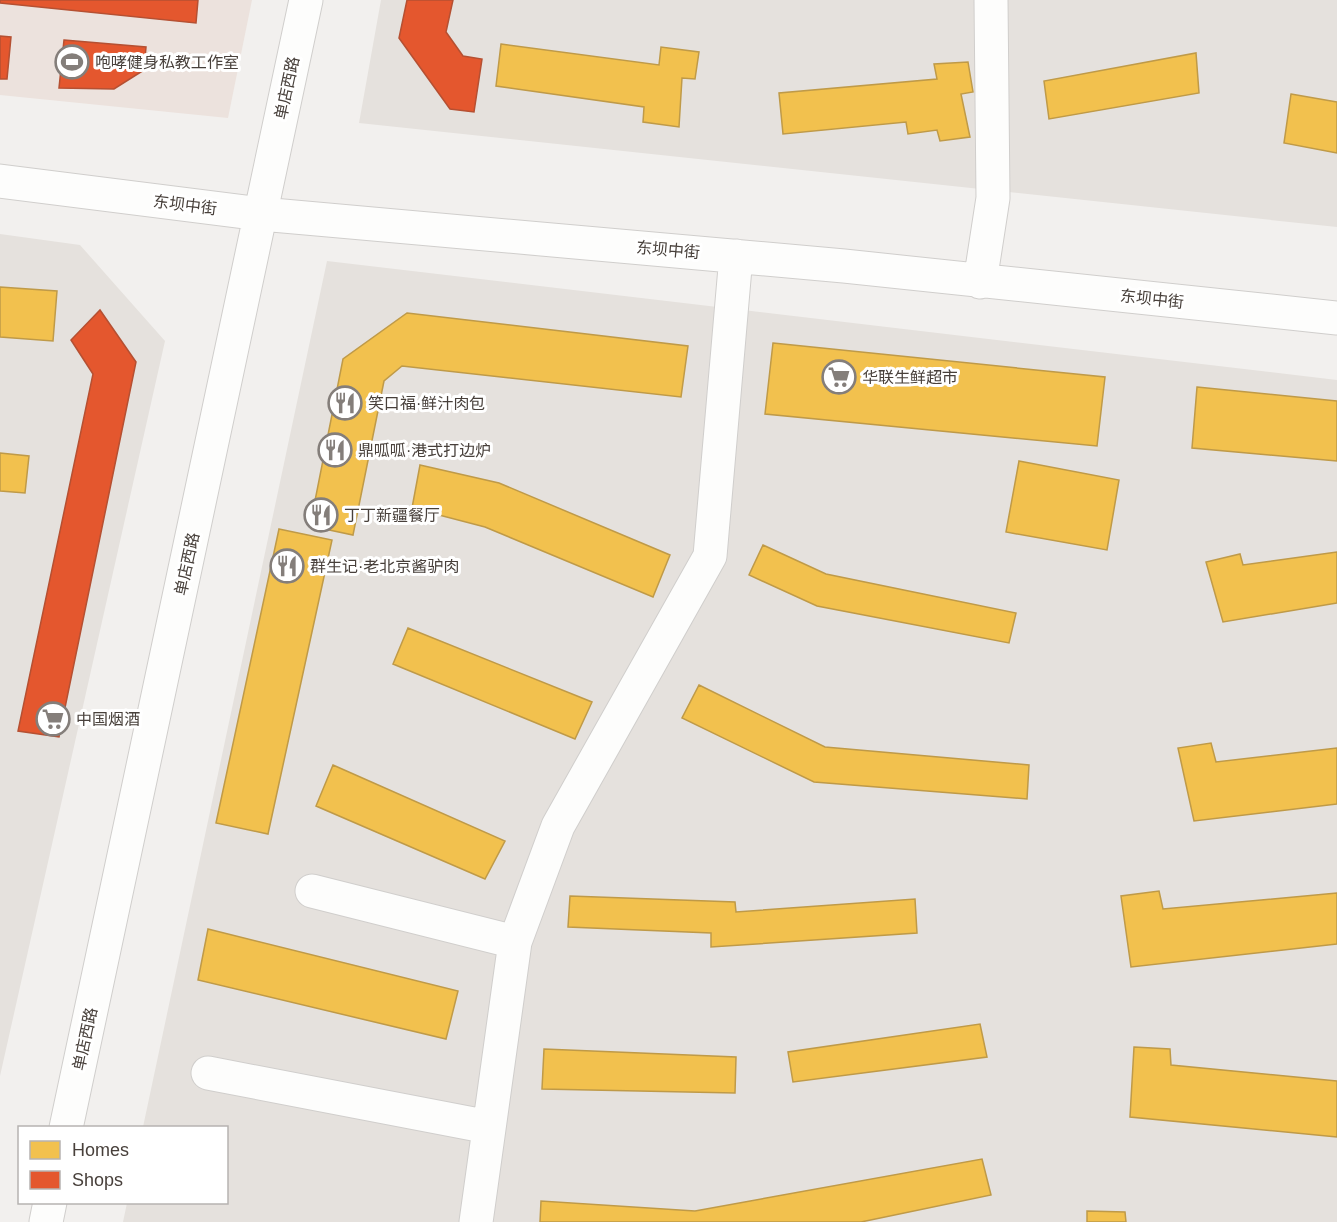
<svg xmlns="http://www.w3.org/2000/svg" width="1337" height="1222" viewBox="0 0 1337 1222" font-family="Helvetica,'Noto Sans SC',sans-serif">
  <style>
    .residential { fill: #e5e1dd }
    .commercial { fill: #ece2dd }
    .homes { fill: #f2c14e; stroke: #bf9a48; stroke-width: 1.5 }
    .shops { fill: #e4572e; stroke: #b55032; stroke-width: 1.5 }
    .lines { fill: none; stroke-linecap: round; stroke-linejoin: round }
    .minor-casing { stroke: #d0cecc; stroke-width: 35 }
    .minor { stroke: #fdfdfc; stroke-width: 33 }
    .labels { text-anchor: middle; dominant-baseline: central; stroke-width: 6; stroke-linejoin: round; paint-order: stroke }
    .poi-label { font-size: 16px; fill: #48403b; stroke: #fff; text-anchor: start }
    .street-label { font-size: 16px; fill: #48403b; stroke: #fff }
  </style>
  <rect width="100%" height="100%" fill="#f2f0ee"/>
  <path class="residential" d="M 381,0 L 1337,0 L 1337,227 L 359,123 Z
    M 0,234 L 80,245 L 165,341 L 0,1076 Z
    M 327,261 L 1337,380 L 1337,1222 L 123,1222 L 127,1203 L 226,1202 L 226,1128 L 143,1127 Z"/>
  <path class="commercial" d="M 0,0 L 252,0 L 228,118 L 0,95 Z"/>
  <path class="homes" d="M 501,44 L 659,65 L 661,47 L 699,52 L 695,79 L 682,78 L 679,127 L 643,122 L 644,107 L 496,86 Z
    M 1196,53 L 1199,93 L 1049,119 L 1044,81 Z
    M 968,62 L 973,92 L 961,94 L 970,137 L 940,141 L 937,130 L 908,134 L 906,122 L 783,134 L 779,93 L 937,79 L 934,64 Z
    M 1291,94 L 1337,102 L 1337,153 L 1284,143 Z
    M 0,287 L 57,291 L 53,341 L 0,337 Z
    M 407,313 L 688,346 L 681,397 L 402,366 L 384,381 L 353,535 L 310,526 L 343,359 Z
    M 773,343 L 1105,377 L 1097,446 L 765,414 Z
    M 1197,387 L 1337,401 L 1337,461 L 1192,448 Z
    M 0,453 L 29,456 L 25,493 L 0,491 Z
    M 1019,461 L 1119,480 L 1107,550 L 1006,532 Z
    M 420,465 L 499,483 L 670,555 L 653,597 L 485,527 L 412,508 Z
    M 279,529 L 332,540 L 268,834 L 216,823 Z
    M 763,545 L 826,574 L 1016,613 L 1009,643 L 817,606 L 749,575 Z
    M 1337,552 L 1337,603 L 1223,622 L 1206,562 L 1240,554 L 1243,565 Z
    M 408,628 L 592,702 L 575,739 L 393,664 Z
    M 699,685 L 825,747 L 1029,765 L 1027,799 L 814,782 L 682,718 Z
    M 1211,743 L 1216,762 L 1337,748 L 1337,804 L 1194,821 L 1178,748 Z
    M 333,765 L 505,841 L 485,879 L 316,806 Z
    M 1159,891 L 1163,909 L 1337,893 L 1337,944 L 1131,967 L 1121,896 Z
    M 570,896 L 735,902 L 736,912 L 915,899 L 917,933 L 711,947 L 711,933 L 568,927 Z
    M 208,929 L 458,991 L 446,1039 L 198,980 Z
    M 980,1024 L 987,1057 L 793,1082 L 788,1052 Z
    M 1134,1047 L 1170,1049 L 1171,1065 L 1337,1081 L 1337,1137 L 1130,1117 Z
    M 544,1049 L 736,1057 L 735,1093 L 542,1089 Z
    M 982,1159 L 991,1195 L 861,1222 L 540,1222 L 541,1201 L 695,1211 Z
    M 1087,1211 L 1125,1212 L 1126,1222 L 1087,1222 Z"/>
  <path class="shops" d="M 0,0 L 198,0 L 196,23 L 0,3 Z
    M 407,0 L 453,0 L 446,32 L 463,56 L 482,59 L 474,112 L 450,109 L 399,38 Z
    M 0,36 L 11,37 L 7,79 L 0,79 Z
    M 64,40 L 146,47 L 144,70 L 114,89 L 59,88 Z
    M 100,310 L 136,362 L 59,737 L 18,731 L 93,374 L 71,340 Z"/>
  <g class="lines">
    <defs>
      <path id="minor" d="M 0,181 L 261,214 L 844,266 L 1337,318
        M 980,282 L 993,198 L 991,0
        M 312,891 L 515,942
        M 208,1073 L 489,1127
        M 66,1128 L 306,0
        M 46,1222 L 50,1202
        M 476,1222 L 515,942 L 558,826 L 710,556 L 736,256"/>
    </defs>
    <use href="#minor" class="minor-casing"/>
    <use href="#minor" class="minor"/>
  </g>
  <defs>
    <symbol id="stadium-ring" viewBox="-11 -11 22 22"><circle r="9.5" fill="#fff" stroke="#847e7a" stroke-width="1.5"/><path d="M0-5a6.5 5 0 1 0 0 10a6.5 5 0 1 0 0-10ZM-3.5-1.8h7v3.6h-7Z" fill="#847e7a"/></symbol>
    <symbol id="supermarket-ring" viewBox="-11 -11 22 22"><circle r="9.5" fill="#fff" stroke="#847e7a" stroke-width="1.5"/><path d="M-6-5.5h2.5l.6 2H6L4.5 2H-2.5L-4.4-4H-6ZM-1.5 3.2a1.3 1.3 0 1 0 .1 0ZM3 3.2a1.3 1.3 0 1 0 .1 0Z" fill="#847e7a"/></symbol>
    <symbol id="restaurant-ring" viewBox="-11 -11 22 22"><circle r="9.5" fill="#fff" stroke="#847e7a" stroke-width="1.5"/><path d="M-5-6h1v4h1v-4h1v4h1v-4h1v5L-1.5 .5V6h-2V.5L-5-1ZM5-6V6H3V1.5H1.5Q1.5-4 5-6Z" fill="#847e7a"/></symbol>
  </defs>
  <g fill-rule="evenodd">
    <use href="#stadium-ring" x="53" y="43" width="38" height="38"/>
    <use href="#supermarket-ring" x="820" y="358" width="38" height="38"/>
    <use href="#restaurant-ring" x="326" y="384" width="38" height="38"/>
    <use href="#restaurant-ring" x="316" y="431" width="38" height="38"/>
    <use href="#restaurant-ring" x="302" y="496" width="38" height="38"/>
    <use href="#restaurant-ring" x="268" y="547" width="38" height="38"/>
    <use href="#supermarket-ring" x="34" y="700" width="38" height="38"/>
  </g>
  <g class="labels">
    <g class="poi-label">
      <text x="95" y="62">咆哮健身私教工作室</text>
      <text x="862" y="377">华联生鲜超市</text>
      <text x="368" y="403">笑口福·鲜汁肉包</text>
      <text x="358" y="450">鼎呱呱·港式打边炉</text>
      <text x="344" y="515">丁丁新疆餐厅</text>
      <text x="310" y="566">群生记·老北京酱驴肉</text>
      <text x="76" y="719">中国烟酒</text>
    </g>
    <g class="street-label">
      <text transform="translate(287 88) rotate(-78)">单店西路</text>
      <text transform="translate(185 205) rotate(7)">东坝中街</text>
      <text transform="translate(668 250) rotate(5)">东坝中街</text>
      <text transform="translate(1152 299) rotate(6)">东坝中街</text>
      <text transform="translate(187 564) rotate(-78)">单店西路</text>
      <text transform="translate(85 1039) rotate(-78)">单店西路</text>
    </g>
  </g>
  <rect x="18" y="1126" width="210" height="78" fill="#ffffff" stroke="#b6b3b1" stroke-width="1.5"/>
  <rect x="30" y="1141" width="30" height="18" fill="#f2c14e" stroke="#b6b3b1" stroke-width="1.5"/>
  <text x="72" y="1156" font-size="18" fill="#48403b">Homes</text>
  <rect x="30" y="1171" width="30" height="18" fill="#e4572e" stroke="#b6b3b1" stroke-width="1.5"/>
  <text x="72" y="1186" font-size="18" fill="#48403b">Shops</text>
</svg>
